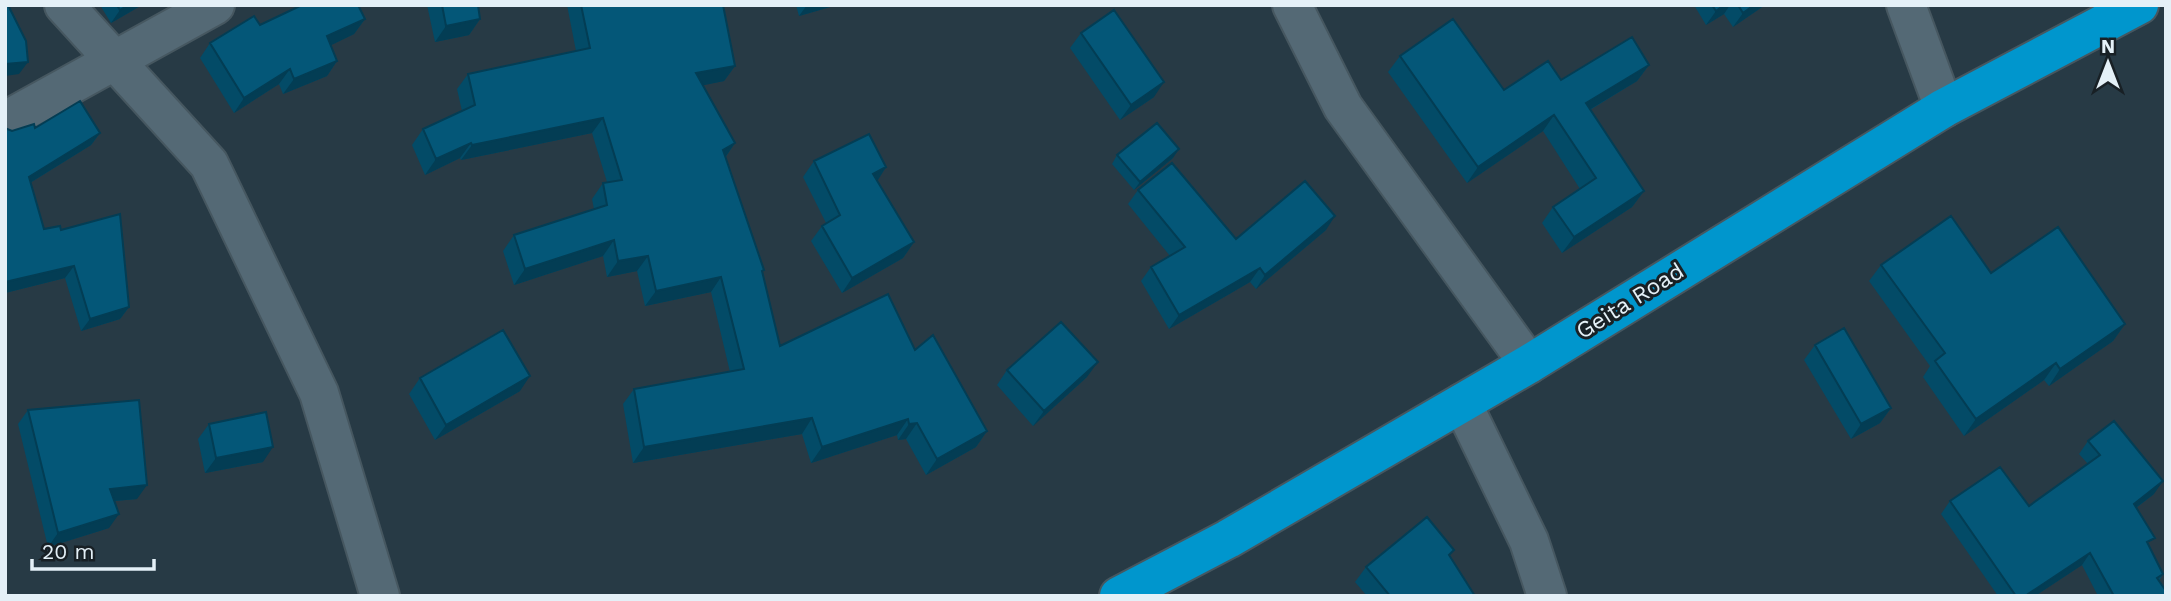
<svg xmlns="http://www.w3.org/2000/svg" width="2171" height="601" viewBox="0 0 2171 601" font-family="'Work Sans',sans-serif">
  <style>
    .lines { fill: none; stroke-linecap: round; stroke-linejoin: round }
    .minor-casing { stroke: #465760; stroke-width: 42 }
    .highway-casing { stroke: #465760; stroke-width: 42 }
    .minor { stroke: #546975; stroke-width: 38 }
    .highway { stroke: #0096cd; stroke-width: 38 }
    .wall { fill: #034b67 }
    .shaded-wall { fill: #033d54 }
    .building { fill: #045778; stroke: #033d54; stroke-width: 2 }
    .labels { text-anchor: middle; dominant-baseline: central; stroke-width: 6; stroke-linejoin: round; paint-order: stroke }
    .street-label { font-size: 23px; fill: #e4f0f7; stroke: #182025 }
  </style>
  <rect width="100%" height="100%" fill="#273a45"/>
  <g class="lines">
    <defs>
      <path id="minor" d="M 64,5 L 209,164 L 319,393 L 380,596
        M 1292,5 L 1343,107 L 1529,364
        M 1906,5 L 1944,108
        M 5,121 L 215,5
        M 1462,403 L 1529,541 L 1547,596"/>
      <path id="highway" d="M 1119,596 L 1228,539 L 1529,364 L 1944,108 L 2139,5"/>
    </defs>
    <use href="#minor" class="minor-casing"/>
    <use href="#highway" class="highway-casing"/>
    <use href="#minor" class="minor"/>
    <use href="#highway" class="highway"/>
  </g>
  <path class="wall" d="M 100,5 L 142,5 L 111,23 Z
    M 427,5 L 478,5 L 480,19 L 469,35 L 435,42 Z
    M 567,5 L 723,5 L 735,66 L 724,81 L 703,85 L 735,143 L 725,158 L 762,273 L 780,346 L 915,350 L 987,431 L 976,447 L 926,475 L 906,439 L 898,440 L 897,435 L 811,463 L 802,434 L 633,463 L 623,404 L 634,389 L 730,372 L 711,292 L 645,306 L 637,271 L 607,277 L 603,256 L 514,285 L 503,251 L 514,235 L 594,209 L 592,199 L 603,183 L 607,182 L 592,133 L 461,160 L 460,158 L 425,175 L 412,145 L 423,129 L 462,111 L 457,89 L 468,74 L 576,51 Z
    M 796,5 L 837,5 L 799,16 Z
    M 1694,5 L 1765,5 L 1733,27 L 1724,14 L 1706,25 Z
    M 365,19 L 354,34 L 331,45 L 337,61 L 327,76 L 283,94 L 279,84 L 234,113 L 200,58 L 210,43 L 260,25 Z
    M 1081,33 L 1154,97 L 1120,120 L 1070,48 Z
    M 1400,56 L 1504,90 L 1649,65 L 1637,81 L 1590,110 L 1644,191 L 1632,207 L 1562,253 L 1542,223 L 1553,207 L 1580,189 L 1543,131 L 1467,183 L 1388,72 Z
    M 5,128 L 12,131 L 35,128 L 100,133 L 91,145 L 30,183 L 44,229 L 61,230 L 129,307 L 120,319 L 81,331 L 65,278 L 5,293 Z
    M 1117,155 L 1173,158 L 1134,190 L 1112,164 Z
    M 814,161 L 886,167 L 877,181 L 914,242 L 903,258 L 842,293 L 811,241 L 822,226 L 826,223 L 803,177 Z
    M 1138,190 L 1236,239 L 1326,230 L 1256,289 L 1250,282 L 1169,329 L 1141,281 L 1151,267 L 1170,256 L 1128,204 Z
    M 1881,265 L 1991,273 L 2125,324 L 2113,341 L 2049,386 L 2044,380 L 1964,436 L 1923,377 L 1930,366 L 1869,281 Z
    M 1815,345 L 1891,408 L 1880,423 L 1851,439 L 1804,360 Z
    M 1007,370 L 1087,377 L 1033,426 L 997,385 Z
    M 420,378 L 520,391 L 435,440 L 409,394 Z
    M 28,410 L 137,499 L 115,501 L 109,528 L 48,547 L 18,424 Z
    M 209,424 L 263,462 L 205,473 L 198,439 Z
    M 2088,441 L 2154,494 L 2136,508 L 2149,546 L 2163,574 L 2159,581 L 2166,596 L 2098,596 L 2082,565 L 2035,596 L 1998,596 L 1941,514 L 1950,501 L 2029,506 L 2088,464 L 2079,454 Z
    M 1450,556 L 1475,596 L 1367,596 L 1355,582 L 1366,567 Z"/>
  <path class="shaded-wall" d="M 128,5 L 142,5 L 111,23 L 120,10 Z
    M 807,5 L 837,5 L 799,16 Z
    M 1724,5 L 1730,5 L 1724,14 L 1706,25 L 1716,11 Z
    M 1754,5 L 1765,5 L 1733,27 L 1743,13 Z
    M 365,19 L 354,34 L 317,52 L 327,36 Z
    M 480,19 L 469,35 L 435,42 L 446,26 Z
    M 337,61 L 327,76 L 283,94 L 294,79 Z
    M 28,62 L 19,74 L 5,76 L 5,64 Z
    M 1649,65 L 1637,81 L 1574,119 L 1586,103 Z
    M 735,66 L 724,81 L 685,89 L 696,73 Z
    M 290,69 L 279,84 L 234,113 L 244,98 Z
    M 1164,82 L 1154,97 L 1120,120 L 1131,105 Z
    M 1554,115 L 1543,131 L 1467,183 L 1478,167 Z
    M 603,118 L 592,133 L 461,160 L 472,145 Z
    M 100,133 L 91,145 L 20,189 L 29,177 Z
    M 471,143 L 460,158 L 425,175 L 436,159 Z
    M 735,143 L 724,159 L 723,150 Z
    M 1179,149 L 1173,158 L 1134,190 L 1140,182 Z
    M 886,167 L 876,183 L 873,174 Z
    M 1644,191 L 1632,207 L 1562,253 L 1574,237 Z
    M 1335,216 L 1326,230 L 1256,289 L 1265,275 Z
    M 614,240 L 603,256 L 514,285 L 525,269 Z
    M 914,242 L 903,258 L 842,293 L 852,278 Z
    M 648,256 L 637,271 L 607,277 L 618,261 Z
    M 74,266 L 65,278 L 5,293 L 5,282 Z
    M 1260,268 L 1250,282 L 1169,329 L 1179,315 Z
    M 721,277 L 711,292 L 645,306 L 656,291 Z
    M 129,307 L 120,319 L 81,331 L 90,319 Z
    M 2125,324 L 2113,341 L 2049,386 L 2060,369 Z
    M 1098,362 L 1087,377 L 1033,426 L 1044,411 Z
    M 2056,363 L 2044,380 L 1964,436 L 1976,419 Z
    M 530,376 L 520,391 L 435,440 L 446,425 Z
    M 1891,408 L 1880,423 L 1851,439 L 1861,424 Z
    M 812,418 L 802,434 L 633,463 L 644,447 Z
    M 908,419 L 897,435 L 811,463 L 822,447 Z
    M 917,423 L 906,439 L 898,440 L 909,424 Z
    M 987,431 L 976,447 L 926,475 L 937,459 Z
    M 273,447 L 263,462 L 205,473 L 216,458 Z
    M 2163,481 L 2154,494 L 2125,516 L 2134,504 Z
    M 147,485 L 137,499 L 101,502 L 110,489 Z
    M 119,514 L 109,528 L 48,547 L 58,533 Z
    M 2090,553 L 2082,565 L 2035,596 L 2025,596 Z"/>
  <path class="building" d="M 5,5 L 8,5 L 26,41 L 28,62 L 5,64 Z
    M 117,5 L 128,5 L 120,10 Z
    M 302,5 L 358,5 L 365,19 L 327,36 L 337,61 L 294,79 L 290,69 L 244,98 L 210,43 L 254,16 L 260,25 Z
    M 442,5 L 478,5 L 480,19 L 446,26 Z
    M 581,5 L 723,5 L 735,66 L 696,73 L 735,143 L 723,150 L 764,270 L 762,271 L 780,346 L 888,294 L 915,350 L 933,335 L 987,431 L 937,459 L 917,423 L 909,424 L 908,419 L 822,447 L 812,418 L 644,447 L 634,389 L 744,369 L 721,277 L 656,291 L 648,256 L 618,261 L 614,240 L 525,269 L 514,235 L 607,205 L 603,183 L 622,180 L 603,118 L 472,145 L 471,143 L 436,159 L 423,129 L 475,105 L 468,74 L 590,48 Z
    M 1712,5 L 1724,5 L 1716,11 Z
    M 1738,5 L 1754,5 L 1743,13 Z
    M 1114,10 L 1164,82 L 1131,105 L 1081,33 Z
    M 1453,19 L 1504,90 L 1548,61 L 1561,80 L 1632,37 L 1649,65 L 1586,103 L 1644,191 L 1574,237 L 1553,207 L 1596,178 L 1554,115 L 1478,167 L 1400,56 Z
    M 80,101 L 100,133 L 29,177 L 44,229 L 60,226 L 61,230 L 120,214 L 129,307 L 90,319 L 74,266 L 5,282 L 5,128 L 12,131 L 34,124 L 35,128 Z
    M 1157,123 L 1179,149 L 1140,182 L 1117,155 Z
    M 869,134 L 886,167 L 873,174 L 914,242 L 852,278 L 822,226 L 840,215 L 814,161 Z
    M 1172,163 L 1236,239 L 1305,181 L 1335,216 L 1265,275 L 1260,268 L 1179,315 L 1151,267 L 1185,247 L 1138,190 Z
    M 1951,216 L 1991,273 L 2058,227 L 2125,324 L 2060,369 L 2056,363 L 1976,419 L 1935,361 L 1945,353 L 1881,265 Z
    M 1061,322 L 1098,362 L 1044,411 L 1007,370 Z
    M 1844,328 L 1891,408 L 1861,424 L 1815,345 Z
    M 503,330 L 530,376 L 446,425 L 420,378 Z
    M 139,400 L 147,485 L 110,489 L 119,514 L 58,533 L 28,410 Z
    M 266,412 L 273,447 L 216,458 L 209,424 Z
    M 2114,421 L 2163,481 L 2134,504 L 2155,538 L 2147,542 L 2163,574 L 2157,578 L 2166,591 L 2166,596 L 2114,596 L 2090,553 L 2025,596 L 2016,596 L 1950,501 L 2000,467 L 2029,506 L 2100,455 L 2088,441 Z
    M 1427,517 L 1454,550 L 1449,555 L 1475,596 L 1390,596 L 1366,567 Z"/>
  <g class="labels">
    <g class="street-label">
      <text transform="translate(1630 301) rotate(-32)">Geita Road</text>
    </g>
  </g>
  <rect width="2171" height="601" fill="none" stroke="#e4f0f7" stroke-width="14"/>
  <g transform="translate(2108 63)" stroke="#182025" stroke-width="5" paint-order="stroke">
  <path d="M0-5L12 26L0 18L-12 26Z" fill="#e4f0f7"/>
  <text y="-10" font-size="19" font-weight="bold" text-anchor="middle" fill="#e4f0f7">N</text>
  </g>
  <path d="M32 559v10h122v-10" fill="none" stroke="#e4f0f7" stroke-width="3.5"/>
  <text x="42" y="559" font-size="21" fill="#e4f0f7" stroke="#182025" stroke-width="5" paint-order="stroke">20 m</text>
</svg>
